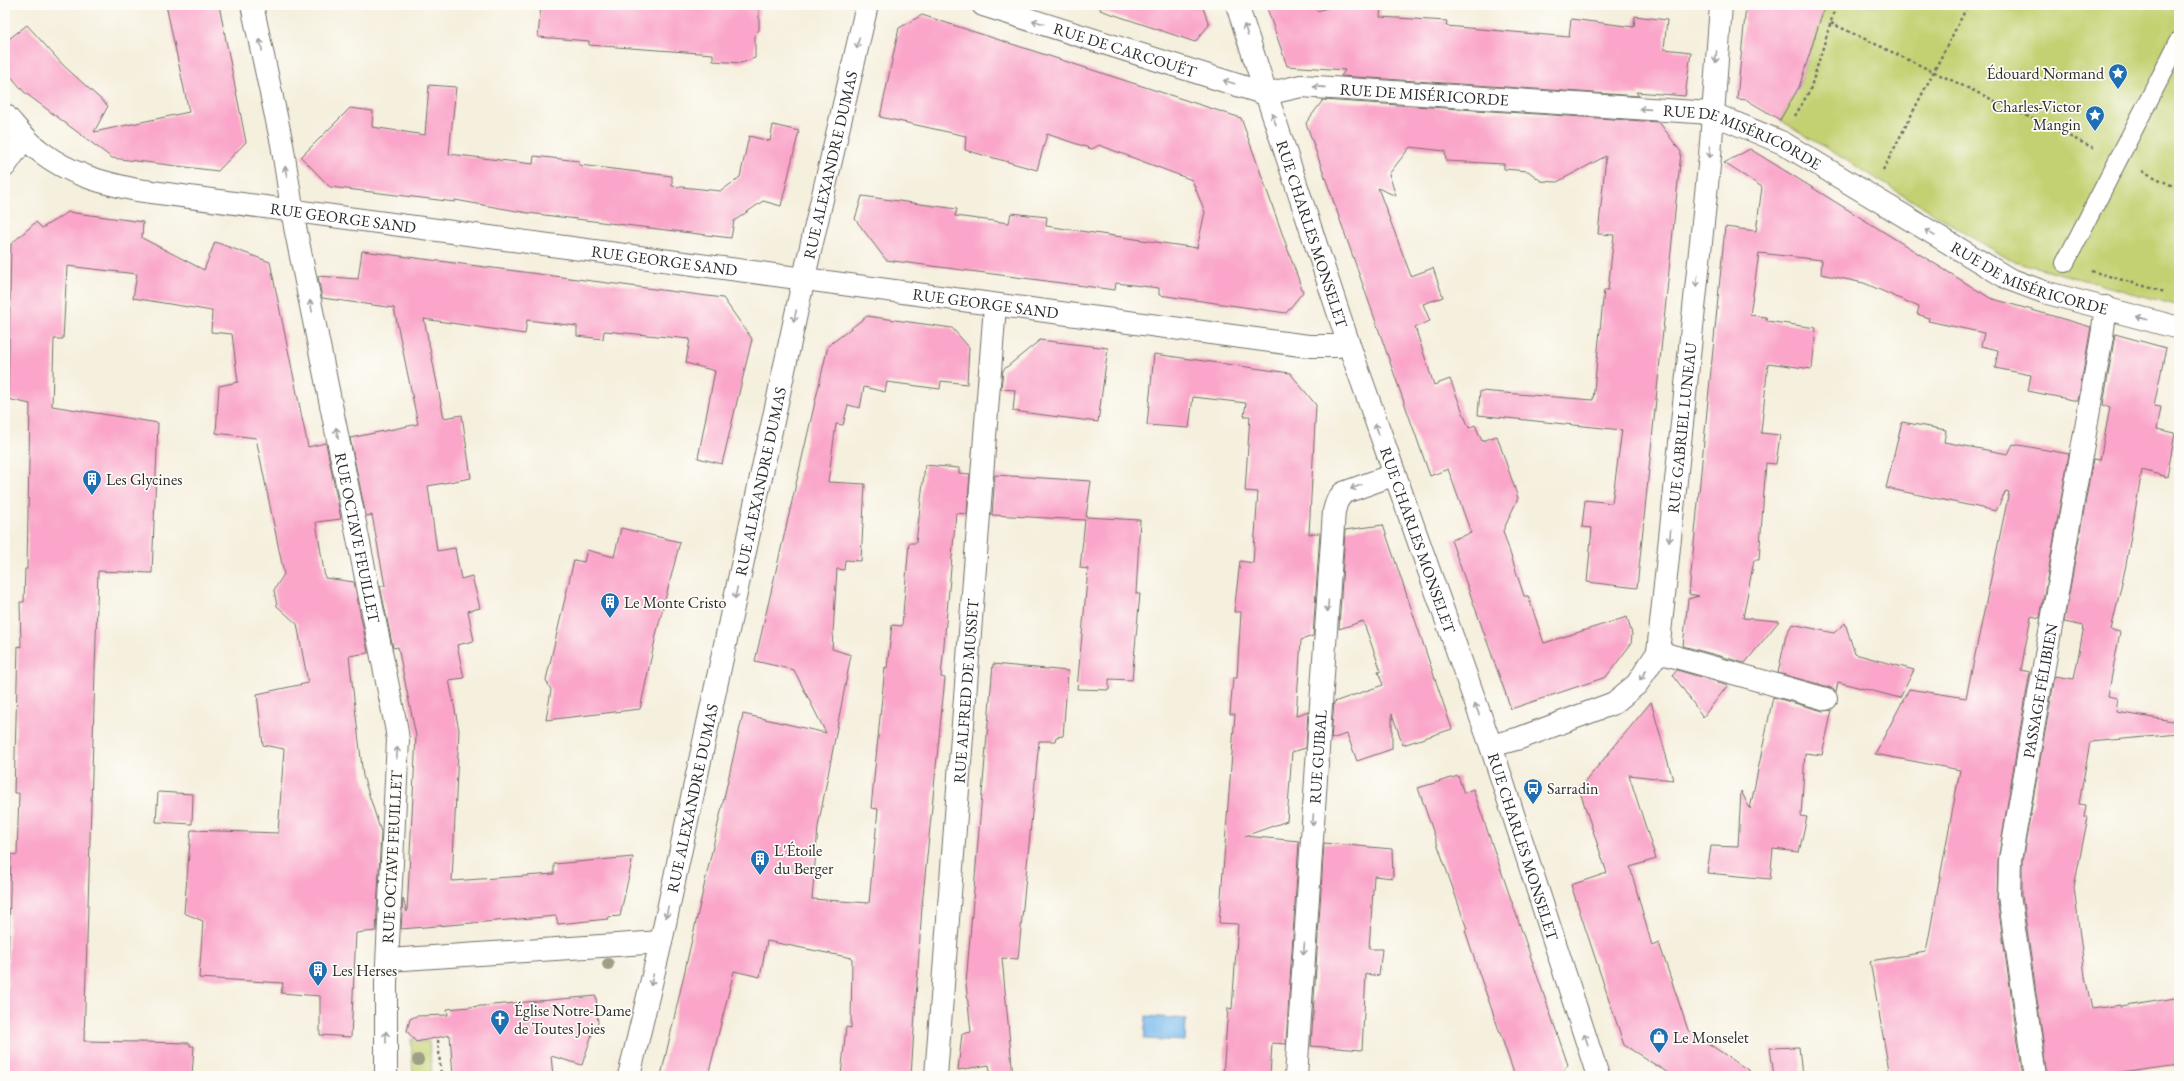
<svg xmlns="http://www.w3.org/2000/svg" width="2184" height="1081" viewBox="0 0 2184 1081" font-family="'EB Garamond',serif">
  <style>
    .green { fill: #c4d172; stroke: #787e4e }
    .water { fill: #78b9ed; stroke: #52728c }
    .building { fill: #faa5c9 }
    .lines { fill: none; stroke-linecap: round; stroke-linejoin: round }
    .lane-casing { stroke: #727069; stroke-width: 20 }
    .street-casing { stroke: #727069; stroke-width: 24 }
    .secondary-casing { stroke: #727069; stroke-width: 24 }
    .path { stroke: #727069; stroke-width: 2.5; stroke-dasharray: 3 3; stroke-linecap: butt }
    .lane { stroke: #fff; stroke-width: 18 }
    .street { stroke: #fff; stroke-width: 22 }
    .secondary { stroke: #fff; stroke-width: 22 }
    .tree { fill: #9f9f87 }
    .oneway { stroke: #a0a0a0 }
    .labels { text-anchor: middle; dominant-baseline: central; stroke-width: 3.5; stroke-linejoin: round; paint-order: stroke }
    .street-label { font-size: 16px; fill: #2b2b2b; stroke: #fdfcf7 }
    .poi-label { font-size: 16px; fill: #2b2b2b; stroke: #fdfcf7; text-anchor: start }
  </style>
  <rect width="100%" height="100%" fill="#fdfcf7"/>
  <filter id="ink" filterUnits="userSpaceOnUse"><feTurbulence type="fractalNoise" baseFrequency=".025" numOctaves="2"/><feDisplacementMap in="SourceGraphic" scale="8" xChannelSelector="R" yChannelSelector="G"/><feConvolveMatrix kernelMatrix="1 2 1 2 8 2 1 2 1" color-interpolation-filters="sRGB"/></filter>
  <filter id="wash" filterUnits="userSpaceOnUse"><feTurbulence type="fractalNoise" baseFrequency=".012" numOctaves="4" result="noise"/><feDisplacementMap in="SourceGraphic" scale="16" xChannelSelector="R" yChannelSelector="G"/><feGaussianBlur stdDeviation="0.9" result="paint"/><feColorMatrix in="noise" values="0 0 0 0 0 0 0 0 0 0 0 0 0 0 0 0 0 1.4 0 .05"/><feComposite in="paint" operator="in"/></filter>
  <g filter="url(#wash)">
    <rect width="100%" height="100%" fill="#f5efdd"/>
    <path class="green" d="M 1825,5 L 2179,5 L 2179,306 L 2010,260 L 1780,120 L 1799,87 Z
      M 411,1039 L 418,1042 L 429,1041 L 432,1076 L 413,1076 Z"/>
    <path class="water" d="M 1146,1016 L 1186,1019 L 1185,1041 L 1144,1039 Z"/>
    <g id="blocks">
      <path class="building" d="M 166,5 L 219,5 L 246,142 L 218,171 L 112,158 L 24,92 L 5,69 L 5,42 L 27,25 L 63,65 L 108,106 L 94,132 L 189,112 Z
        M 541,5 L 759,5 L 759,30 L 755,34 L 755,58 L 741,63 L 713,61 L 713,54 L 589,45 L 589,41 L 538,37 Z
        M 1101,5 L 1202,5 L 1209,25 L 1195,42 L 1100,10 Z
        M 1266,5 L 1315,5 L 1317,11 L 1338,5 L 1381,5 L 1380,17 L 1447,21 L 1446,26 L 1569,37 L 1571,19 L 1634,27 L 1635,16 L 1667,20 L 1664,49 L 1691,52 L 1685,96 L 1636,92 L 1639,96 L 1341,76 L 1345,70 L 1287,66 Z
        M 1746,5 L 1825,5 L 1799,87 L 1780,120 L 1747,100 L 1737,99 Z
        M 922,15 L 1241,118 L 1303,292 L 1286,313 L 1159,295 L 1159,288 L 1116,283 L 1115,290 L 886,260 L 855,219 L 862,196 L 957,209 L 955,216 L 1009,223 L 1011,213 L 1047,217 L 1046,226 L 1197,248 L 1205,212 L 1192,180 L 1099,145 L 1092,149 L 1047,134 L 1037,170 L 965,150 L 966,136 L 880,117 L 899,28 Z
        M 429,85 L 456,87 L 449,154 L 533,164 L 534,156 L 579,161 L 579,165 L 672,176 L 672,186 L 721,191 L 740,177 L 749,136 L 770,141 L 773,125 L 799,131 L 781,206 L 763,201 L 734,221 L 731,238 L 528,213 L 455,200 L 455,202 L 330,187 L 301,157 L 350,108 L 373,111 L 372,127 L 425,135 Z
        M 1323,100 L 1659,122 L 1681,152 L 1637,588 L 1587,582 L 1592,528 L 1582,527 L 1585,500 L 1612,503 L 1622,430 L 1478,415 L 1480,391 L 1593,400 L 1604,290 L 1608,290 L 1614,235 L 1598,234 L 1606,156 L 1557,182 L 1541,181 L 1528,171 L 1504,169 L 1504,164 L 1446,161 L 1445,151 L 1410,147 L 1389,174 L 1396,196 L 1378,188 L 1411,276 L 1433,268 L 1443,297 L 1423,304 L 1430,321 L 1415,327 L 1434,385 L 1450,379 L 1469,428 L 1475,425 L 1482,441 L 1497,436 L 1518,498 L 1503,531 L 1524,596 L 1528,596 L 1544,643 L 1627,617 L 1632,634 L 1631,644 L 1606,677 L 1511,709 L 1451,540 L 1471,533 L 1448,469 L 1430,476 L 1306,123 Z
        M 1750,149 L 1990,298 L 2091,327 L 2078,401 L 2028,391 L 2031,375 L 1995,368 L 1998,350 L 1981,346 L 1984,333 L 1928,321 L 1929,318 L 1917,314 L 1919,307 L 1864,283 L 1821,274 L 1822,260 L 1759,253 L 1750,315 L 1766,317 L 1767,321 L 1816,328 L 1812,369 L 1768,363 L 1761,433 L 1780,435 L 1776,464 L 1766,463 L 1759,560 L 1754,560 L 1743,618 L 1779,621 L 1745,663 L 1683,646 L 1688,599 L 1699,596 L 1689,594 L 1725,227 L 1756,231 L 1762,187 L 1724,163 Z
        M 68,212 L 143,222 L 142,238 L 204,270 L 215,242 L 270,262 L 308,447 L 326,443 L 341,519 L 316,522 L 325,578 L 354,582 L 368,653 L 349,656 L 363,776 L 381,832 L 376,931 L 356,933 L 351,1037 L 320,1035 L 320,996 L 281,993 L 283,983 L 199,978 L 203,921 L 184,913 L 191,830 L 278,833 L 284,749 L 263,745 L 257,694 L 308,683 L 297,624 L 277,606 L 274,590 L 284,574 L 256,438 L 216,433 L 219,386 L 238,382 L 232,334 L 211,332 L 212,311 L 133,298 L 137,274 L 67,266 L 63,339 L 54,339 L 52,406 L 158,423 L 152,573 L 98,571 L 84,1041 L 190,1043 L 190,1046 L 194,1046 L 192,1076 L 5,1076 L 11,854 L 17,855 L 19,793 L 14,793 L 18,646 L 21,647 L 20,602 L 24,602 L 25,569 L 27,569 L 30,404 L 8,399 L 11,244 L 36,222 L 42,228 Z
        M 362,251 L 723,298 L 752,339 L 722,464 L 698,458 L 715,371 L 686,363 L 690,339 L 604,331 L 603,339 L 577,336 L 577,326 L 527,320 L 525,334 L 424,319 L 444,418 L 462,415 L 471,478 L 428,486 L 437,551 L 455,548 L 461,579 L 472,576 L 480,608 L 468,611 L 474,641 L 457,645 L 464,678 L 449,680 L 459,730 L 452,881 L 554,874 L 554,864 L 633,857 L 620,916 L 608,917 L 608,919 L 558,924 L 556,916 L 401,929 L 403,898 L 407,912 L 416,736 L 398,647 L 393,648 L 380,586 L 385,586 L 372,515 L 366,516 L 350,438 L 418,424 L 394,308 L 322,298 L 318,276 L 358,279 Z
        M 867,316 L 952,328 L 969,347 L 967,384 L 941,381 L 940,389 L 887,382 L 885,392 L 864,387 L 860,408 L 848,405 L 843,425 L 836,424 L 828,482 L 865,484 L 861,561 L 845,560 L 844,570 L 837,569 L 832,649 L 851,655 L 818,827 L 812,899 L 869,903 L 878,809 L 871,808 L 885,667 L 887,668 L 892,625 L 902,626 L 909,543 L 916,543 L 925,465 L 959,468 L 959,473 L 970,474 L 967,514 L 956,513 L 941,677 L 945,678 L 922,906 L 911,1076 L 841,1076 L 846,1027 L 851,1028 L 852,958 L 767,941 L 760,977 L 734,971 L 708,1076 L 661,1076 L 743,714 L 826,733 L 794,670 L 755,661 L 828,346 Z
        M 2115,334 L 2166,348 L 2154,406 L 2161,407 L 2157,429 L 2175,433 L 2167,477 L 2142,470 L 2126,565 L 2111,630 L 2120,632 L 2108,696 L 2118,698 L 2116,712 L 2179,722 L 2179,734 L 2090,742 L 2079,804 L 2086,805 L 2084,817 L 2088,817 L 2074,887 L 2085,977 L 2092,1009 L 2121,1005 L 2121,1007 L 2175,998 L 2179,1025 L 2179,1065 L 2100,1076 L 2048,1076 L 2022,895 L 2022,861 L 2055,676 L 2074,679 L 2084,626 L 2064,622 L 2093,459 L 2100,460 L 2110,407 L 2103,405 Z
        M 1040,340 L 1108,348 L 1098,422 L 1013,411 L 1015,390 L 1001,389 L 1003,370 Z
        M 1154,354 L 1290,373 L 1316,405 L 1309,534 L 1320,533 L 1313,636 L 1301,640 L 1296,716 L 1308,711 L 1306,748 L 1292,752 L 1287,821 L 1245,836 L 1299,841 L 1286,1044 L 1272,1043 L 1270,1076 L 1223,1076 L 1228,1008 L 1232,1009 L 1238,924 L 1219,923 L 1235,714 L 1230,714 L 1233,678 L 1237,678 L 1241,612 L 1234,612 L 1240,561 L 1253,563 L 1258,492 L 1245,491 L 1250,416 L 1244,416 L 1246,403 L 1193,397 L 1189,428 L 1147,425 Z
        M 1902,422 L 1946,430 L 1944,442 L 2008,454 L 2013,444 L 2069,454 L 2040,618 L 2031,616 L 2021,670 L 2030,672 L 1998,860 L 1997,898 L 2023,1076 L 1890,1076 L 1870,961 L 1926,952 L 1960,770 L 1875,754 L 1909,689 L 1966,698 L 2009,492 L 2006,491 L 1996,511 L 1886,488 Z
        M 995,475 L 1091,481 L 1086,517 L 1140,520 L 1136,594 L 1140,594 L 1132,680 L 1109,679 L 1109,690 L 1077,689 L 1088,569 L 1080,568 L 1085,520 L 992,515 Z
        M 1383,525 L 1452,729 L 1403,745 L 1392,714 L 1392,749 L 1357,761 L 1347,734 L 1331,739 L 1334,702 L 1383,685 L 1378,672 L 1381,671 L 1363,621 L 1339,629 L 1345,530 Z
        M 621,528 L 680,542 L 657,631 L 640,709 L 546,720 L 551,690 L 546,680 L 574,560 L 584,562 L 587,550 L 614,557 Z
        M 1845,623 L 1855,654 L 1914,670 L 1900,698 L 1838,682 L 1836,692 L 1829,687 L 1778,673 L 1786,635 L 1792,624 L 1834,633 Z
        M 993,664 L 1068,671 L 1063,736 L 1056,737 L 1055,741 L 1039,741 L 1018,959 L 1002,958 L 1013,1076 L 991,1076 L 989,1065 L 958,1070 L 962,1034 L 971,1032 L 966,984 Z
        M 1677,670 L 1728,685 L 1703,717 L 1673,675 Z
        M 1773,697 L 1823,711 L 1832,710 L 1822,755 L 1805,753 L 1801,816 L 1807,817 L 1799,852 L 1773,849 L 1770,879 L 1707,873 L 1711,846 L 1738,847 L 1741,791 L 1750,809 Z
        M 1651,702 L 1673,780 L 1629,775 L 1656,859 L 1630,867 L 1652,946 L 1659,943 L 1688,1030 L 1757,1076 L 1673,1076 L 1624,1045 L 1571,885 L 1607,873 L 1579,789 Z
        M 1458,776 L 1464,793 L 1473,789 L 1568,1065 L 1560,1076 L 1515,1076 L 1479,973 L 1465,930 L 1467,929 L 1418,788 Z
        M 158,792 L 193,794 L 192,824 L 156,822 Z
        M 1324,843 L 1392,849 L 1393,878 L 1374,876 L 1369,949 L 1382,949 L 1379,976 L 1366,974 L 1362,1050 L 1311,1046 Z
        M 596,996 L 598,1023 L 594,1028 L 582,1065 L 551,1056 L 553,1076 L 453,1076 L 450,1035 L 416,1042 L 407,1031 L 410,1019 L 416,1016 L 448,1015 L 447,1009 Z
        M 1799,1047 L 1802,1076 L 1774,1076 L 1770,1048 Z"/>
    </g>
  </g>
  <g filter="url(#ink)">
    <use href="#blocks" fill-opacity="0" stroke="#727069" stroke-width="1"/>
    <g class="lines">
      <defs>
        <path id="lane" d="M 2065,263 L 2179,41"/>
        <g id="street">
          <path id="s1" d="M 252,5 L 282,144 L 295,227 L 396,726 L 398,740 L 386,983 L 386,1076"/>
          <path id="s2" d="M 983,5 L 1266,94 L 1301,86 L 1711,113 L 1783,143 L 2009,279 L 2044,292 L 2179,328"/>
          <path id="s3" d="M 5,115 C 16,127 27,142 41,152 C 69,174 103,183 137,190 L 1308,346 L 1338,346 L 1348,342"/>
          <path d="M 5,166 L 25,137"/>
          <path d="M 1658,652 L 1826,699"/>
          <path id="s4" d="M 1491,746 L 1520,738 L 1614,703 L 1637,684 L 1658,652 L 1710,156 L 1721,5"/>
          <path d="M 388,960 L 661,942"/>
          <path id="s5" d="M 936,1076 L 995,306"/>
          <path id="s6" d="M 1296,1076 L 1334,511 L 1337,501 L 1343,493 L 1393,475"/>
          <path id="s7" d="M 2036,1076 L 2009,896 L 2010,860 L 2102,336 L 2106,307"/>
        </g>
        <g id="secondary">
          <path id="s8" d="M 1237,5 L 1348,342 L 1491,746 L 1598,1076"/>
          <path id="s9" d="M 629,1076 L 661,942 L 804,277 L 867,5"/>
        </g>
      </defs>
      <use href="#lane" class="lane-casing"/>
      <use href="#street" class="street-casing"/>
      <use href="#secondary" class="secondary-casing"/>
      <path class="path" d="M 2162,5 L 2179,13
        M 1831,23 L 2094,148
        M 1795,116 L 1810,90 L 1836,5
        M 1883,170 L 1968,5
        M 2142,171 L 2179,189
        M 2091,271 L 2165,292
        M 438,1040 L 441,1076"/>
      <use href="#lane" class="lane"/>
      <use href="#street" class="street"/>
      <use href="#secondary" class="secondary"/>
    </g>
    <g class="tree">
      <circle cx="608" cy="964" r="6"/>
      <circle cx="418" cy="1060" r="6"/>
    </g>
    <defs><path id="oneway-shaft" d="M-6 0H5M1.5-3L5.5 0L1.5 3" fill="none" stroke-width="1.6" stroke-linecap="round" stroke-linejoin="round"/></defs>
    <g class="oneway">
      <use href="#oneway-shaft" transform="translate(1038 22) rotate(-163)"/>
      <use href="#oneway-shaft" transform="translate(1246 30) rotate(-109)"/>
      <use href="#oneway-shaft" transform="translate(858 43) rotate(103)"/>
      <use href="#oneway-shaft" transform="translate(261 45) rotate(-102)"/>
      <use href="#oneway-shaft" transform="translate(1716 57) rotate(95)"/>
      <use href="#oneway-shaft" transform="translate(1229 82) rotate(-163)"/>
      <use href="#oneway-shaft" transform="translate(1319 87) rotate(-176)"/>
      <use href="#oneway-shaft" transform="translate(1645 109) rotate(-176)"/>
      <use href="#oneway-shaft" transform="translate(1274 119) rotate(-108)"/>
      <use href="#oneway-shaft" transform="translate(1710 152) rotate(93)"/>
      <use href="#oneway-shaft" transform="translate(286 172) rotate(-99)"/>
      <use href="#oneway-shaft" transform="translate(1930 233) rotate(-148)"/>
      <use href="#oneway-shaft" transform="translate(1697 281) rotate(96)"/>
      <use href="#oneway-shaft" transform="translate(311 306) rotate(-102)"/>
      <use href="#oneway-shaft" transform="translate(795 316) rotate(102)"/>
      <use href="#oneway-shaft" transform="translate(2142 318) rotate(-164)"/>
      <use href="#oneway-shaft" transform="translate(1377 429) rotate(-109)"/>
      <use href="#oneway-shaft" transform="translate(337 433) rotate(-102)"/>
      <use href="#oneway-shaft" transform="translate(1356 487) rotate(159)"/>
      <use href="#oneway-shaft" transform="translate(1670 536) rotate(96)"/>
      <use href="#oneway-shaft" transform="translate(736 593) rotate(102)"/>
      <use href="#oneway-shaft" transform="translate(1328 606) rotate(94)"/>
      <use href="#oneway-shaft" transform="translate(1643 675) rotate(124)"/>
      <use href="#oneway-shaft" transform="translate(1477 709) rotate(-110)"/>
      <use href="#oneway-shaft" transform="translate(397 753) rotate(-87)"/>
      <use href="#oneway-shaft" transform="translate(1313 820) rotate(94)"/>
      <use href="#oneway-shaft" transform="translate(667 912) rotate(102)"/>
      <use href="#oneway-shaft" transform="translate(1304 949) rotate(94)"/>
      <use href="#oneway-shaft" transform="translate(652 980) rotate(103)"/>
      <use href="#oneway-shaft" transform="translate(386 1037) rotate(-90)"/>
      <use href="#oneway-shaft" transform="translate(1586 1039) rotate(-108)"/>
    </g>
  </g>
  <defs>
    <symbol id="sight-pin" viewBox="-11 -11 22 30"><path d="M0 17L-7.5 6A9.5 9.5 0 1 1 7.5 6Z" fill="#1f6fb2" stroke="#fdfcf7"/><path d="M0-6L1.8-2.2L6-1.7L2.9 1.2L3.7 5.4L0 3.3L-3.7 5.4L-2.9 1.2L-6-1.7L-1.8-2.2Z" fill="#fff"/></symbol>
    <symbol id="building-pin" viewBox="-11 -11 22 30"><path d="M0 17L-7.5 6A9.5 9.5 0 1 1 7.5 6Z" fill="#1f6fb2" stroke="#fdfcf7"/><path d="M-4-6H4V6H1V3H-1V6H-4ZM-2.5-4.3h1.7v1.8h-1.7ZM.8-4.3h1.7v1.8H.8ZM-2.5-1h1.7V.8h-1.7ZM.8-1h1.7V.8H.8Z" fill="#fff"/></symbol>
    <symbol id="bus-pin" viewBox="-11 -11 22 30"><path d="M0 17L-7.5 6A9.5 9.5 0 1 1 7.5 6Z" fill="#1f6fb2" stroke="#fdfcf7"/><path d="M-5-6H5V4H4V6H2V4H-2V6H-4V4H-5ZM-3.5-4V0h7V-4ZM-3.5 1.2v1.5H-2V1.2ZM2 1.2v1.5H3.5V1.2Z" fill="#fff"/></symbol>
    <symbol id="church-pin" viewBox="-11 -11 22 30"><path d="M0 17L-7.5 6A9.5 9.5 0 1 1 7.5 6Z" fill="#1f6fb2" stroke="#fdfcf7"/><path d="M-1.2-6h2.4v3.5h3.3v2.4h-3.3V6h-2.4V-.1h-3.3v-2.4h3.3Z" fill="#fff"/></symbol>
    <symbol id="shop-pin" viewBox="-11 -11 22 30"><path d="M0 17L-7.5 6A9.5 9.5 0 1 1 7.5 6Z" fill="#1f6fb2" stroke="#fdfcf7"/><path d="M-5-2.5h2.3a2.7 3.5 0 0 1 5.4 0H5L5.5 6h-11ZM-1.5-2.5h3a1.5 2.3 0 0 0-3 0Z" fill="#fff"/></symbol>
  </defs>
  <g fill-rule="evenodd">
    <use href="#sight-pin" x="2107" y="62" width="22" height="30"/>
    <use href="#sight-pin" x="2084" y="104" width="22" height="30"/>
    <use href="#building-pin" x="81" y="468" width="22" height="30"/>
    <use href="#building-pin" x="599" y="591" width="22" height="30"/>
    <use href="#bus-pin" x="1522" y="777" width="22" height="30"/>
    <use href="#building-pin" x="749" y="848" width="22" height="30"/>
    <use href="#building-pin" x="307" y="959" width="22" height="30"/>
    <use href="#church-pin" x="489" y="1008" width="22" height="30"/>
    <use href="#shop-pin" x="1648" y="1026" width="22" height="30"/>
  </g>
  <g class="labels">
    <g class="street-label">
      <text stroke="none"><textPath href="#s2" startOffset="149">RUE DE CARCOUËT</textPath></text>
      <text stroke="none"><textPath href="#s2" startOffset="456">RUE DE MISÉRICORDE</textPath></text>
      <text stroke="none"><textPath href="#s2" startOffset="780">RUE DE MISÉRICORDE</textPath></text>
      <text stroke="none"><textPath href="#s9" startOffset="933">RUE ALEXANDRE DUMAS</textPath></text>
      <text stroke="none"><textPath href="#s3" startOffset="364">RUE GEORGE SAND</textPath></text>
      <text stroke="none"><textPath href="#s8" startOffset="241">RUE CHARLES MONSELET</textPath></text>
      <text stroke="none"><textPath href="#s3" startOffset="688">RUE GEORGE SAND</textPath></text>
      <text stroke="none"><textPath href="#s2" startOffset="1104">RUE DE MISÉRICORDE</textPath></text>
      <text stroke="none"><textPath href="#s3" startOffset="1012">RUE GEORGE SAND</textPath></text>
      <text stroke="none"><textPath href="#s4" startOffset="424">RUE GABRIEL LUNEAU</textPath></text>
      <text stroke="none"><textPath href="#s9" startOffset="609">RUE ALEXANDRE DUMAS</textPath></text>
      <text stroke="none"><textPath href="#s1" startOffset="543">RUE OCTAVE FEUILLET</textPath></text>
      <text stroke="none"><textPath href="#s8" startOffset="565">RUE CHARLES MONSELET</textPath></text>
      <text stroke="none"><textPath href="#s5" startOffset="386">RUE ALFRED DE MUSSET</textPath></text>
      <text stroke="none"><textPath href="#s7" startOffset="390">PASSAGE FÉLIBIEN</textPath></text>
      <text stroke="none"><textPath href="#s6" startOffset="320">RUE GUIBAL</textPath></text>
      <text stroke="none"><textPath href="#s9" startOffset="285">RUE ALEXANDRE DUMAS</textPath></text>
      <text stroke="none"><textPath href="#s8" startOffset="889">RUE CHARLES MONSELET</textPath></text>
      <text transform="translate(392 857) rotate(-87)">RUE OCTAVE FEUILLET</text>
    </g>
    <g class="poi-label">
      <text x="2104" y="73" text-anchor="end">Édouard Normand</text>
      <text x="2081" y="106" text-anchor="end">Charles-Victor<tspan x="2081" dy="18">Mangin</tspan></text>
      <text x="106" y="479">Les Glycines</text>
      <text x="624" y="602">Le Monte Cristo</text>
      <text x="1547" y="788">Sarradin</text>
      <text x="774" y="850">L'Étoile<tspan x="774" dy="18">du Berger</tspan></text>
      <text x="332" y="970">Les Herses</text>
      <text x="514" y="1010">Église Notre-Dame<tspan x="514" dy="18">de Toutes Joies</tspan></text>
      <text x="1673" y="1037">Le Monselet</text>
    </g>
  </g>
  <rect width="2184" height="1081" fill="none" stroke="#fdfcf7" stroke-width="20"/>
</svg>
